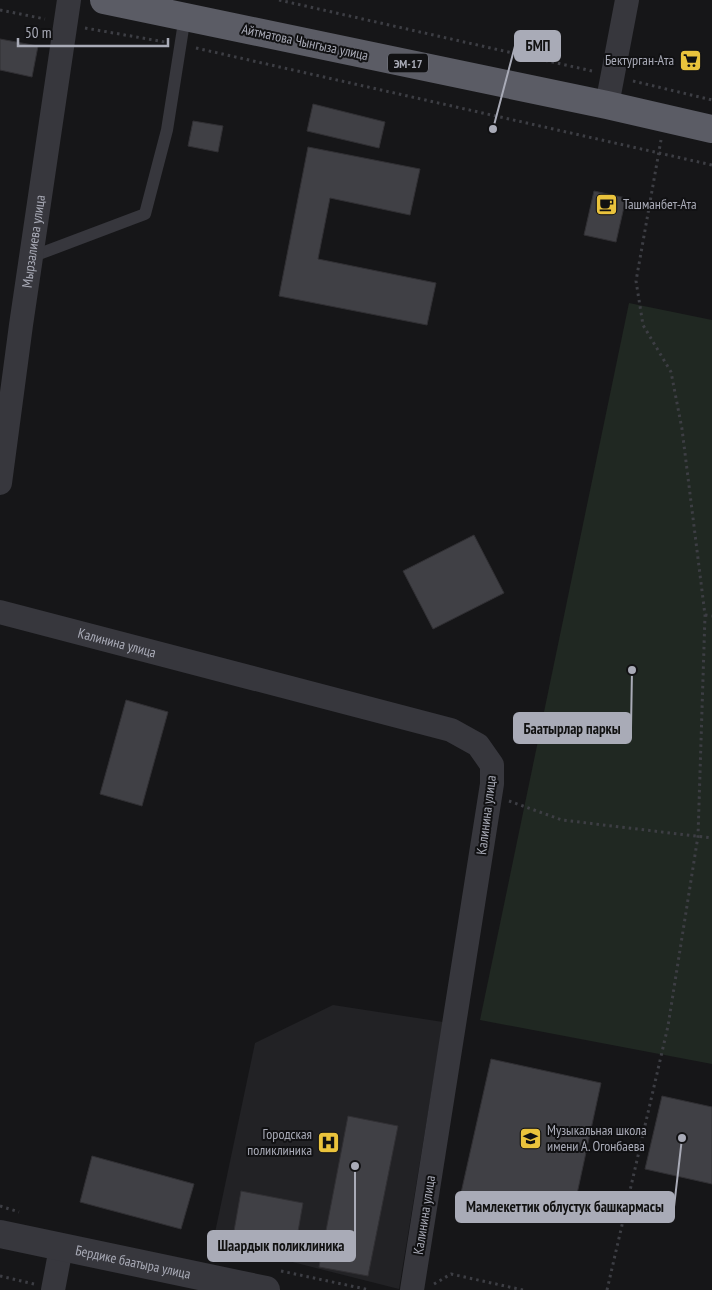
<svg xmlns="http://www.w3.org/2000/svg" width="712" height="1290" viewBox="0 0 712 1290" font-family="'PT Sans Narrow',sans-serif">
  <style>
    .built { fill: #222225 }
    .green { fill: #202822 }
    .building { fill: #404045; stroke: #313034 }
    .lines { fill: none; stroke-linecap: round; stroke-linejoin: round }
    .path { stroke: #3d3e44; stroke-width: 3; stroke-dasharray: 2.5 4; stroke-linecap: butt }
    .service { stroke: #37373d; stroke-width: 12 }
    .minor { stroke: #37373d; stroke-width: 24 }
    .tertiary { stroke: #37373d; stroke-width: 28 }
    .trunk { stroke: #5b5c65; stroke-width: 28 }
    .labels { text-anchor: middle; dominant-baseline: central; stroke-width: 4; stroke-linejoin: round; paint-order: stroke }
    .shield { fill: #111113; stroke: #7b7d86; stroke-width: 1 }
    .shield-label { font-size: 12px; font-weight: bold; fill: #a9abb7 }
    .street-label { font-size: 14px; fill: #a9abb7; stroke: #111113 }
    .poi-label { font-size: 14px; fill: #a9abb7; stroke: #111113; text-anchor: end }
    .leader { fill: none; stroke: #a9abb7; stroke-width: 2 }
    .callout-dot { fill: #a9abb7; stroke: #111113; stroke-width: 2 }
    .callout { fill: #a9abb7; stroke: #a9abb7; stroke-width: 2 }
    .callout-label { font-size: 15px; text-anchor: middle; font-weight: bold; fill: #111 }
  </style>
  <rect width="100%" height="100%" fill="#161618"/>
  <path class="built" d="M 333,1005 L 443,1022 L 399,1289 L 213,1242 L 255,1043 Z"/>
  <path class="green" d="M 629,303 L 712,320 L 712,1064 L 480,1020 Z"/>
  <path class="building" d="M 0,39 L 38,46 L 32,77 L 0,70 Z
    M 313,104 L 385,122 L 379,148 L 307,131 Z
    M 193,121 L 223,126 L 218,152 L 188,146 Z
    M 308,147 L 420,169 L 410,215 L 330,198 L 318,259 L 436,283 L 427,325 L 279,296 Z
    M 594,191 L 626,198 L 616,242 L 584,235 Z
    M 474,535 L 504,593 L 433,629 L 403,571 Z
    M 126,700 L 168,712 L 142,806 L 100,794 Z
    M 491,1059 L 601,1083 L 572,1217 L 461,1193 Z
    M 662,1096 L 712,1107 L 712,1184 L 645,1169 Z
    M 348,1116 L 398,1126 L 368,1276 L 319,1267 Z
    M 92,1156 L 194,1184 L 181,1229 L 80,1202 Z
    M 241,1191 L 303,1203 L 296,1243 L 234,1231 Z"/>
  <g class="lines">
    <path class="path" d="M 279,0 L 592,71
      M 0,10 L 45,19
      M 85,28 L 165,42
      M 196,48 L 712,165
      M 633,81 L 712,100
      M 705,615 L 712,616
      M 509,801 L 562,820 L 712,838
      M 0,1206 L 19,1212
      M 281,1271 L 370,1290
      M 0,1276 L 34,1284
      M 434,1284 L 451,1274 L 523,1290
      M 607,1290 L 668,1026 L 698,836 L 705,615 L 682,429 L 671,372 L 643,325 L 636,281 L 661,140"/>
    <path class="service" d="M 31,257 L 145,214 L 167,130 L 185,16"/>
    <g class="minor">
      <path d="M 607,105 L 627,0"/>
      <path id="s1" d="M 0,483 L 21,325 L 69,0"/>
      <path id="s2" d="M 0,612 L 451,730 L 478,745 L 492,765 L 492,784 L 412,1290"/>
      <path d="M 53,1290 L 61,1248"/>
    </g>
    <path class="tertiary" id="s3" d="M 0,1234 L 266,1290"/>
    <path class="trunk" d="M 104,0 L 607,105 L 712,129"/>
  </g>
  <defs>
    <symbol id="supermarket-square" viewBox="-11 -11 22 22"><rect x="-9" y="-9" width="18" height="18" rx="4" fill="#eac33c" stroke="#111113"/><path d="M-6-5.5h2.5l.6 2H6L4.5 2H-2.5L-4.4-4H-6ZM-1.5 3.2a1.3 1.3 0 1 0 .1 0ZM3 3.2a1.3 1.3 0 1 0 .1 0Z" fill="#111"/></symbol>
    <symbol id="cafe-square" viewBox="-11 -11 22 22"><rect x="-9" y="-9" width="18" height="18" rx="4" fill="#eac33c" stroke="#111113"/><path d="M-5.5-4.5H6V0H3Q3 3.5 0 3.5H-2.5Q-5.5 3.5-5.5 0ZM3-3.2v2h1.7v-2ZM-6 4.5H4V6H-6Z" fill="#111"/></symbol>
    <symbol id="school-square" viewBox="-11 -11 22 22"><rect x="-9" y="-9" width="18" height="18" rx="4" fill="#eac33c" stroke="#111113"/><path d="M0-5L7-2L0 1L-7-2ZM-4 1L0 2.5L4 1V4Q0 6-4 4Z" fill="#111"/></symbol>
    <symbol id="hospital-square" viewBox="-11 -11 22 22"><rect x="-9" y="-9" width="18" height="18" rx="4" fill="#eac33c" stroke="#111113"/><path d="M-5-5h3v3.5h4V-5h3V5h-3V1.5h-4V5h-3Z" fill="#111"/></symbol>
  </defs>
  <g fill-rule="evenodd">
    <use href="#supermarket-square" x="678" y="48" width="25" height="25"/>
    <use href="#cafe-square" x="594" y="192" width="25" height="25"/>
    <use href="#school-square" x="518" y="1126" width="25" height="25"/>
    <use href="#hospital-square" x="316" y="1130" width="25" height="25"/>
  </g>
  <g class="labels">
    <rect class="shield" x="388" y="53.5" width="40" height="19" rx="4"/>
    <g class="shield-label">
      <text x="408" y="63">ЭМ-17</text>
    </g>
    <g class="street-label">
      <text transform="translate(305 42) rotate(12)">Айтматова Чынгыза улица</text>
      <text stroke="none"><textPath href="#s1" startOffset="244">Мырзалиева улица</textPath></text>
      <text stroke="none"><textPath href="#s2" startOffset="121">Калинина улица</textPath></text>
      <text transform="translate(486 815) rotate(-83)">Калинина улица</text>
      <text transform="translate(424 1215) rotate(-81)">Калинина улица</text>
      <text stroke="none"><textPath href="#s3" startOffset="136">Бердике баатыра улица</textPath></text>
    </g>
    <g class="poi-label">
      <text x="674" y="60">Бектурган-Ата</text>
      <text x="623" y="204" text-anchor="start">Ташманбет-Ата</text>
      <text x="547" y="1130" text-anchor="start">Музыкальная школа<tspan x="547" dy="16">имени А. Огонбаева</tspan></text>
      <text x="312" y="1134">Городская<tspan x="312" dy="16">поликлиника</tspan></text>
    </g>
  </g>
  <path class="leader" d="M493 129L515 46M632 670L631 728M682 1138L674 1207M355 1166L355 1246"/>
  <g class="callout-dot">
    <circle cx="493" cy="129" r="5"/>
    <circle cx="632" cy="670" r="5"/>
    <circle cx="682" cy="1138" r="5"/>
    <circle cx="355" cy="1166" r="5"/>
  </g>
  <g class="callout">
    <rect x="515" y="31" width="45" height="30" rx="5"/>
    <rect x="514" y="713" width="117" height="30" rx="5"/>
    <rect x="456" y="1192" width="218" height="30" rx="5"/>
    <rect x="208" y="1231" width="147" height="30" rx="5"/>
  </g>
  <g class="callout-label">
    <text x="538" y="51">БМП</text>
    <text x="572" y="734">Баатырлар паркы</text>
    <text x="565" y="1212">Мамлекеттик облустук башкармасы</text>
    <text x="281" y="1251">Шаардык поликлиника</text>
  </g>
  <path d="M18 38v8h150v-8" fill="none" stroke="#a9abb7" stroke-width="2.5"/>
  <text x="25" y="38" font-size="15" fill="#a9abb7" stroke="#111113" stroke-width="4" paint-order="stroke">50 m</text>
</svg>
